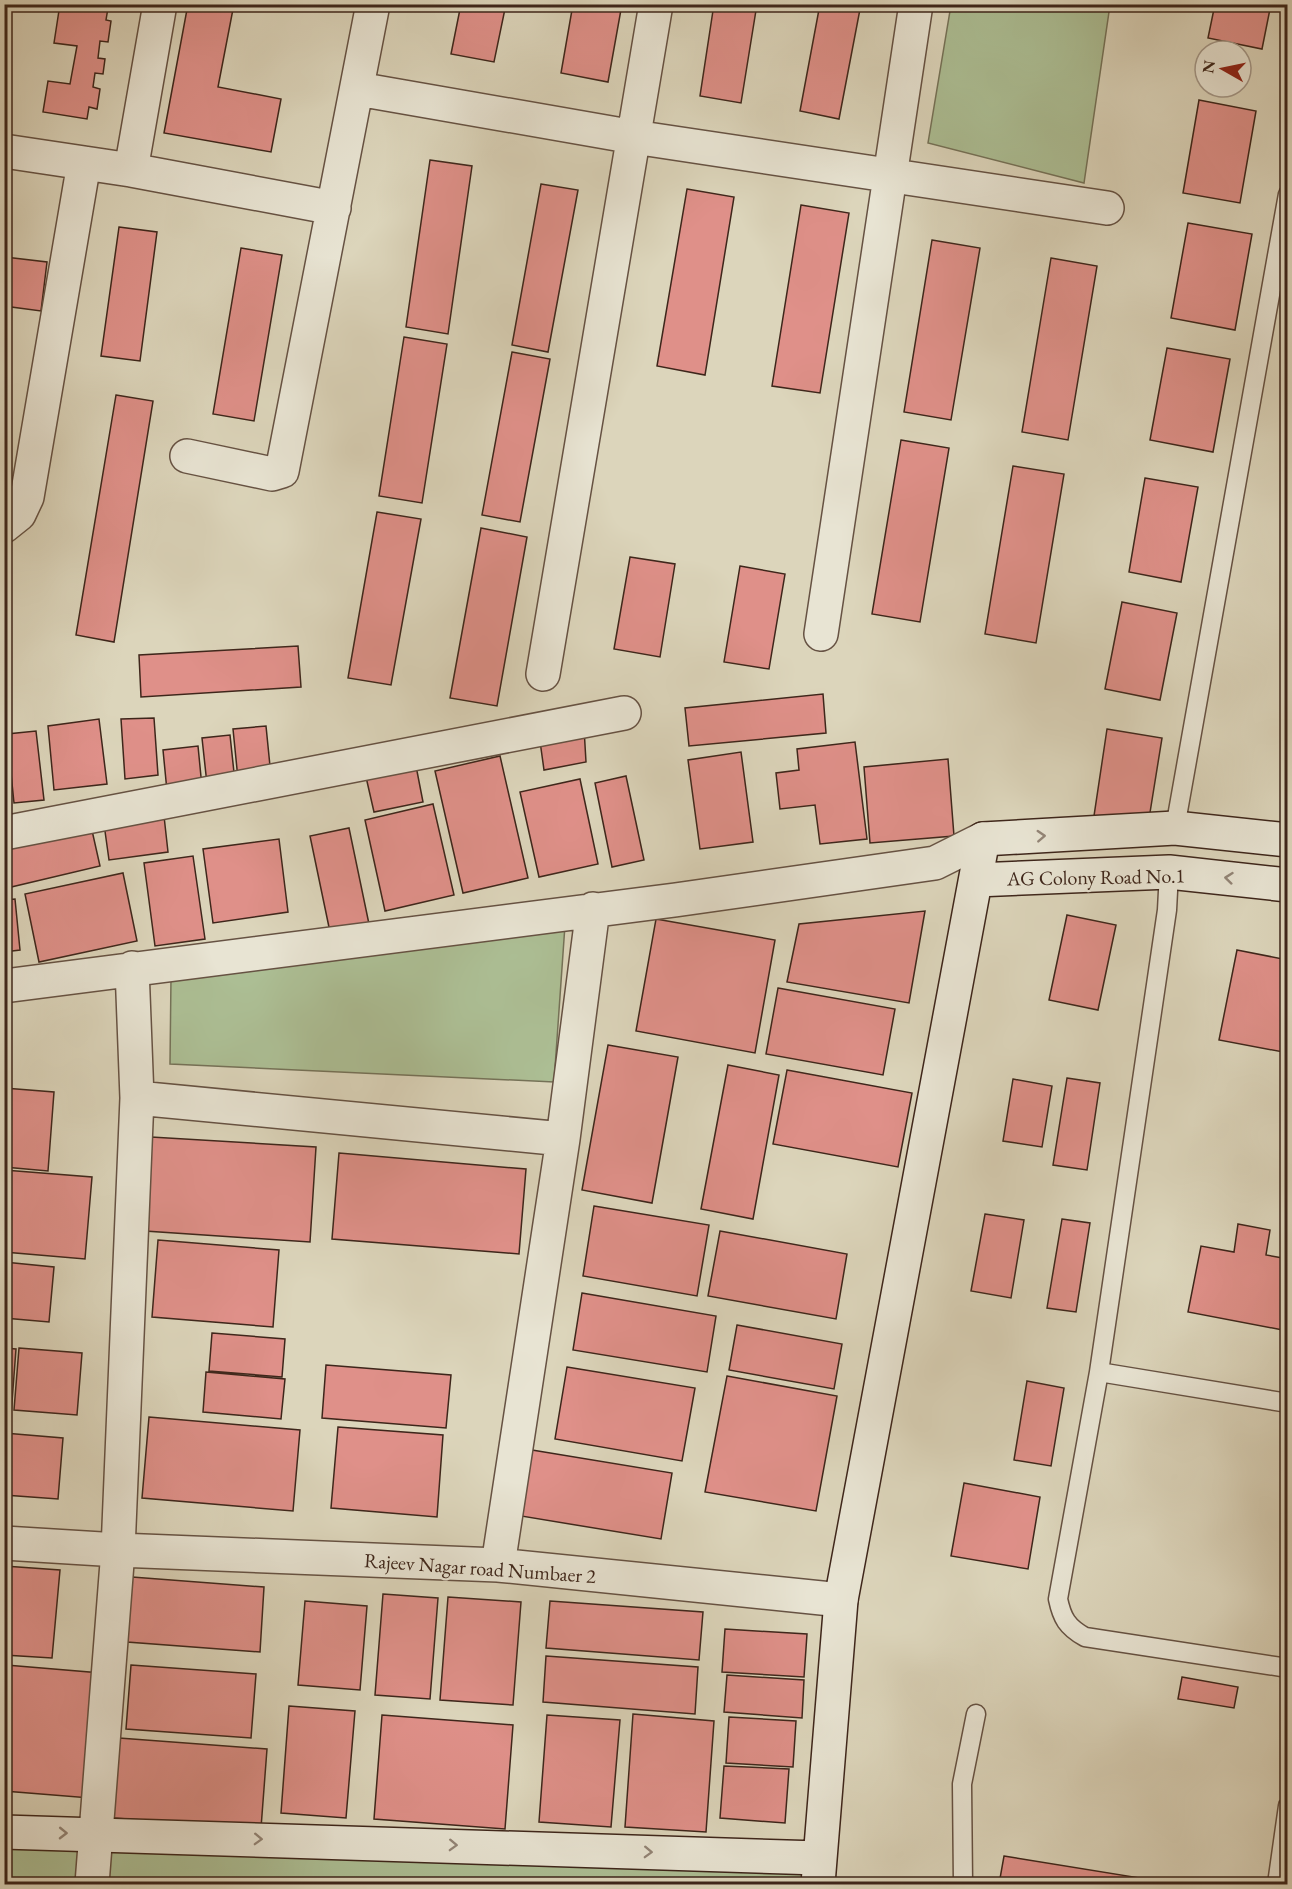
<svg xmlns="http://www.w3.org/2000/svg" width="1292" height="1889" viewBox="0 0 1292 1889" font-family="'EB Garamond',serif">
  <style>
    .green { fill: #acbe94; stroke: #757258; stroke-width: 1.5 }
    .building { fill: #df9089; stroke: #3e261b; stroke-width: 1.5 }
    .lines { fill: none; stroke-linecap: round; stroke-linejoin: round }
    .service-casing { stroke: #665243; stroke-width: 21 }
    .minor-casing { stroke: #665243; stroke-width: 36 }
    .secondary-casing { stroke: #3e261b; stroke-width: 36 }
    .service { stroke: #e8e4d3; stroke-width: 18 }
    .minor { stroke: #e8e4d3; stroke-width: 33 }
    .secondary { stroke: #e8e4d3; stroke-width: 33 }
    .oneway { stroke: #938577 }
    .labels { text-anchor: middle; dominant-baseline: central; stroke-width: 4.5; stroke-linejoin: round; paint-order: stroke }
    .street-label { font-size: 20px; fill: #3e261b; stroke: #e8e4d3 }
  </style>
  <rect width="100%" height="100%" fill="#dcd5bb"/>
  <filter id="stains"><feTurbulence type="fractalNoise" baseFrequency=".00333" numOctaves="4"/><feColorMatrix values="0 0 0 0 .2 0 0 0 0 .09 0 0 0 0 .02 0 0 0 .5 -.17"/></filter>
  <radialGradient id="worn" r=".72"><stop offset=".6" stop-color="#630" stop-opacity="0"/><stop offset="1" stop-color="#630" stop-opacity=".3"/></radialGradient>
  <path class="green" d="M 951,5 L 1110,5 L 1084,183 L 928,143 Z
    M 565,925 L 554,1082 L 170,1064 L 171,978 Z
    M 5,1832 L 819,1858 L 818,1884 L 5,1884 Z"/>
  <path class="building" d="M 4,4 L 8,4 L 6,15 L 10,16 L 8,28 L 4,28 Z
    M 60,4 L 108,8 L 106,20 L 111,21 L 108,42 L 100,41 L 98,58 L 105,59 L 103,74 L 95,73 L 93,87 L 100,89 L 97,109 L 89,107 L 87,119 L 43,112 L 48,81 L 70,84 L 77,46 L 54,43 Z
    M 188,4 L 234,4 L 218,87 L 281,99 L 271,152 L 164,133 Z
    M 461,4 L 506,4 L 494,62 L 451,54 Z
    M 573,4 L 622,4 L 608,82 L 561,73 Z
    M 714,4 L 757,4 L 741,103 L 700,96 Z
    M 820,4 L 861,4 L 839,119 L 800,111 Z
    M 1215,4 L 1271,4 L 1262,49 L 1208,38 Z
    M 1199,100 L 1256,111 L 1240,203 L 1183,193 Z
    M 430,160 L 472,166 L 448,334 L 406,327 Z
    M 541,184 L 578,190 L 548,352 L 512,345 Z
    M 687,189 L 734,197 L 705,375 L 657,366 Z
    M 801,205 L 849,213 L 820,393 L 772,386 Z
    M 1188,223 L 1252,234 L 1235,330 L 1171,318 Z
    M 119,227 L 157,232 L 140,361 L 101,356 Z
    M 932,240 L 980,248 L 951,420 L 904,412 Z
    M 241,248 L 282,255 L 254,421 L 213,414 Z
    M 5,257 L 47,262 L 41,311 L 4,306 Z
    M 1051,258 L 1097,266 L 1068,440 L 1022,432 Z
    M 404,337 L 447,344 L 422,503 L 379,496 Z
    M 1167,348 L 1230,359 L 1213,452 L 1150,440 Z
    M 512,352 L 550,359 L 520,522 L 482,515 Z
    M 116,395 L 153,401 L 114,642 L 76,635 Z
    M 901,440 L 949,448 L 920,622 L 872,614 Z
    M 1013,466 L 1064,474 L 1036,643 L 985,634 Z
    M 1145,478 L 1198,487 L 1181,582 L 1129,572 Z
    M 377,512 L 421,519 L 391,685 L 348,678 Z
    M 481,528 L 527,537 L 497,706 L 450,698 Z
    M 630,557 L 675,564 L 660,657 L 614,649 Z
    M 740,566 L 785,574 L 769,669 L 724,662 Z
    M 1122,602 L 1177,613 L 1160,700 L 1105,689 Z
    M 298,646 L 301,687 L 141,697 L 139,655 Z
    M 823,694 L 826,733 L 689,746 L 685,708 Z
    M 154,718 L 158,775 L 125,779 L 121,719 Z
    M 99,719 L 107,784 L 54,790 L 48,726 Z
    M 266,726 L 271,776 L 238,779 L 233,729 Z
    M 584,728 L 586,762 L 544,770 L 539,734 Z
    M 1107,729 L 1162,738 L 1148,825 L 1094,816 Z
    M 36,731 L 44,800 L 14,803 L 7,734 Z
    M 230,735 L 235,782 L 207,784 L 202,738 Z
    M 855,742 L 867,839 L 820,844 L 815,805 L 780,809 L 776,773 L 799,770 L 797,749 Z
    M 198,746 L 202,787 L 167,791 L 163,750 Z
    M 741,752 L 753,842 L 700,849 L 688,760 Z
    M 500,756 L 528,878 L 463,893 L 435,771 Z
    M 4,757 L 9,804 L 4,804 Z
    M 948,759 L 954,836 L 870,843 L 864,767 Z
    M 416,766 L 423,802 L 374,812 L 366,777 Z
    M 626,776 L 644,860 L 612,867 L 595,783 Z
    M 580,779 L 598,864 L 539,877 L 520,792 Z
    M 433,804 L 454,895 L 385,911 L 365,820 Z
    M 164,816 L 168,852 L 109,860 L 104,824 Z
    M 91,826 L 100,866 L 7,888 L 4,847 Z
    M 349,828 L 369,924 L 330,932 L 310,836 Z
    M 279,839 L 288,912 L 213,923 L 203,849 Z
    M 193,856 L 205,939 L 155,946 L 144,863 Z
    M 123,873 L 137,941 L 39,962 L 25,894 Z
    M 15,899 L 20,950 L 4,952 L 4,900 Z
    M 925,911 L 909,1003 L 787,982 L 799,924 Z
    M 1067,915 L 1116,925 L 1098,1010 L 1049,1000 Z
    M 656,919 L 775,940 L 755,1053 L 636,1031 Z
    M 1237,950 L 1288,960 L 1288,1031 L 1283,1052 L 1219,1040 Z
    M 778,988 L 895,1009 L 883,1075 L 766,1054 Z
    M 608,1045 L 678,1057 L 652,1203 L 582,1190 Z
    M 728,1065 L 779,1075 L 753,1219 L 701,1209 Z
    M 787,1070 L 912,1093 L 898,1167 L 773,1144 Z
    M 1067,1078 L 1100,1083 L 1087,1170 L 1053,1165 Z
    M 1013,1079 L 1052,1086 L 1042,1147 L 1003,1141 Z
    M 4,1088 L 54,1092 L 48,1171 L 4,1167 Z
    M 151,1137 L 316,1147 L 310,1242 L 145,1231 Z
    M 339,1153 L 526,1169 L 519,1254 L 332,1239 Z
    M 4,1170 L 92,1177 L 85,1259 L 4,1252 Z
    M 594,1206 L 709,1225 L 697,1296 L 583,1276 Z
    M 985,1214 L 1024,1220 L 1011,1298 L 971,1291 Z
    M 1062,1219 L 1090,1223 L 1076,1312 L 1047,1308 Z
    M 1238,1224 L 1270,1230 L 1266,1255 L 1288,1259 L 1288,1331 L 1188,1312 L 1201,1246 L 1234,1252 Z
    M 720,1231 L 847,1254 L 836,1319 L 708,1296 Z
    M 158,1240 L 279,1250 L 273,1327 L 152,1317 Z
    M 4,1262 L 54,1267 L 49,1322 L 4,1318 Z
    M 582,1293 L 716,1316 L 707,1372 L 573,1350 Z
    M 737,1325 L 842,1344 L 834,1389 L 729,1370 Z
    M 212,1333 L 285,1339 L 282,1377 L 209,1371 Z
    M 4,1348 L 16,1349 L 11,1415 L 4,1414 Z
    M 19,1348 L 82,1353 L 77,1415 L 14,1410 Z
    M 326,1365 L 451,1375 L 446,1428 L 322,1418 Z
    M 567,1367 L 695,1388 L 682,1461 L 555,1439 Z
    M 206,1372 L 285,1379 L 281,1419 L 203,1412 Z
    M 727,1376 L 837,1396 L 816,1511 L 705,1492 Z
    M 1027,1381 L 1064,1388 L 1051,1466 L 1014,1460 Z
    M 149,1417 L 300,1430 L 293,1511 L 142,1498 Z
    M 338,1427 L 443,1435 L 437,1517 L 331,1508 Z
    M 4,1433 L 63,1438 L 58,1499 L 4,1495 Z
    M 532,1450 L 672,1473 L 661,1539 L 521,1516 Z
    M 964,1483 L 1040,1497 L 1028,1569 L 951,1556 Z
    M 4,1566 L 60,1570 L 52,1658 L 4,1655 Z
    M 132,1577 L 264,1587 L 260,1652 L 127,1642 Z
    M 383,1594 L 438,1598 L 430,1699 L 375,1695 Z
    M 448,1597 L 521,1602 L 513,1705 L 440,1700 Z
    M 305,1601 L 367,1606 L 360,1690 L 298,1685 Z
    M 550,1601 L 703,1612 L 699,1660 L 546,1648 Z
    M 725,1629 L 807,1634 L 804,1677 L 722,1672 Z
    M 546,1656 L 698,1667 L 695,1714 L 543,1702 Z
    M 6,1665 L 101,1673 L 90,1798 L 4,1791 Z
    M 131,1665 L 256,1674 L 251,1738 L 126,1729 Z
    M 727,1675 L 804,1680 L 802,1718 L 724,1712 Z
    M 1182,1677 L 1238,1687 L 1234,1708 L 1178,1699 Z
    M 289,1706 L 355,1711 L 346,1818 L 281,1813 Z
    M 633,1714 L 714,1721 L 706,1832 L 625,1827 Z
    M 382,1715 L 513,1725 L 505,1829 L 374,1819 Z
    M 547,1715 L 620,1720 L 611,1827 L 539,1822 Z
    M 729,1717 L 796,1721 L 793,1767 L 726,1763 Z
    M 119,1738 L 267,1749 L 261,1828 L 113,1818 Z
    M 724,1766 L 789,1769 L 785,1823 L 720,1818 Z
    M 1004,1856 L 1140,1878 L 1139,1884 L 999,1884 Z"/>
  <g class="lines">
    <defs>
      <path id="service" d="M 1175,828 L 1288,194
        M 1169,872 L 1167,910 L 1099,1372 L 1058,1599 C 1062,1618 1067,1627 1085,1637 L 1288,1668
        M 1099,1372 L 1288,1403
        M 963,1884 L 962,1784 L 976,1714
        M 1277,1884 L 1288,1806"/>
      <path id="minor" d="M 358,89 L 634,137 L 1107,208
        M 4,151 L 131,170 L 334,208
        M 131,170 L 160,4
        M 187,456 L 272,474 L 282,471 L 373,4
        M 4,526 L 19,514 L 27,497 L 84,163
        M 821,634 L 916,4
        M 543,674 L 656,4
        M 4,833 L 624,713
        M 4,986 L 675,900 L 935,863 L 983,839
        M 137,1098 L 563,1139
        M 4,1543 L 118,1550 L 498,1565 L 841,1600
        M 498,1565 L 563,1139 L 593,909
        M 92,1884 L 118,1550 L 137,1098 L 132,968"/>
      <path id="secondary" d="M 976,880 L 1169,872 L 1288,885
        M 4,1832 L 819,1858
        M 818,1884 L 841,1600 L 983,839 L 1175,828 L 1288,840"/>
    </defs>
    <use href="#service" class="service-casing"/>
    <use href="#minor" class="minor-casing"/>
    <use href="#secondary" class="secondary-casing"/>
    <use href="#service" class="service"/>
    <use href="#minor" class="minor"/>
    <use href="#secondary" class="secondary"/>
  </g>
  <defs><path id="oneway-chevron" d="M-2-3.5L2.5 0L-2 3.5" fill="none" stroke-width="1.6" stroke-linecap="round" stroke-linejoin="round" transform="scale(1.5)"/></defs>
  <g class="oneway">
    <use href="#oneway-chevron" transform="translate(1041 836) rotate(-3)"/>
    <use href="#oneway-chevron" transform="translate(1229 878) rotate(-174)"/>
    <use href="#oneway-chevron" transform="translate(63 1833) rotate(1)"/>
    <use href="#oneway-chevron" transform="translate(258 1839) rotate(2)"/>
    <use href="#oneway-chevron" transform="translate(453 1845) rotate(2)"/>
    <use href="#oneway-chevron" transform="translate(648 1852) rotate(2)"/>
  </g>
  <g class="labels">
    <g class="street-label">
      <text transform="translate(1096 877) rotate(-1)">AG Colony Road No.1</text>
      <text transform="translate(480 1568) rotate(4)">Rajeev Nagar road Numbaer 2</text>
    </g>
  </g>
  <rect width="1292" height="1889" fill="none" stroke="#dcd5bb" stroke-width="24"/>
  <rect x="6" y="6" width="1280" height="1877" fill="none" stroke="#3e261b" stroke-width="3"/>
  <rect x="12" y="12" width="1268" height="1865" fill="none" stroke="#3e261b" stroke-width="1.5"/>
  <g transform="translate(1223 69) rotate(279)"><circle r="28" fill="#e8e4d3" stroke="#a49889" stroke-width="1.5"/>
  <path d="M0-4.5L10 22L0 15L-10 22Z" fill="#8f2418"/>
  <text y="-9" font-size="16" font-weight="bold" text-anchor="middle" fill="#3e261b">N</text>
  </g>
  <rect width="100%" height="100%" filter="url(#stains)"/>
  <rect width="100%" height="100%" fill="url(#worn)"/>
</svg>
